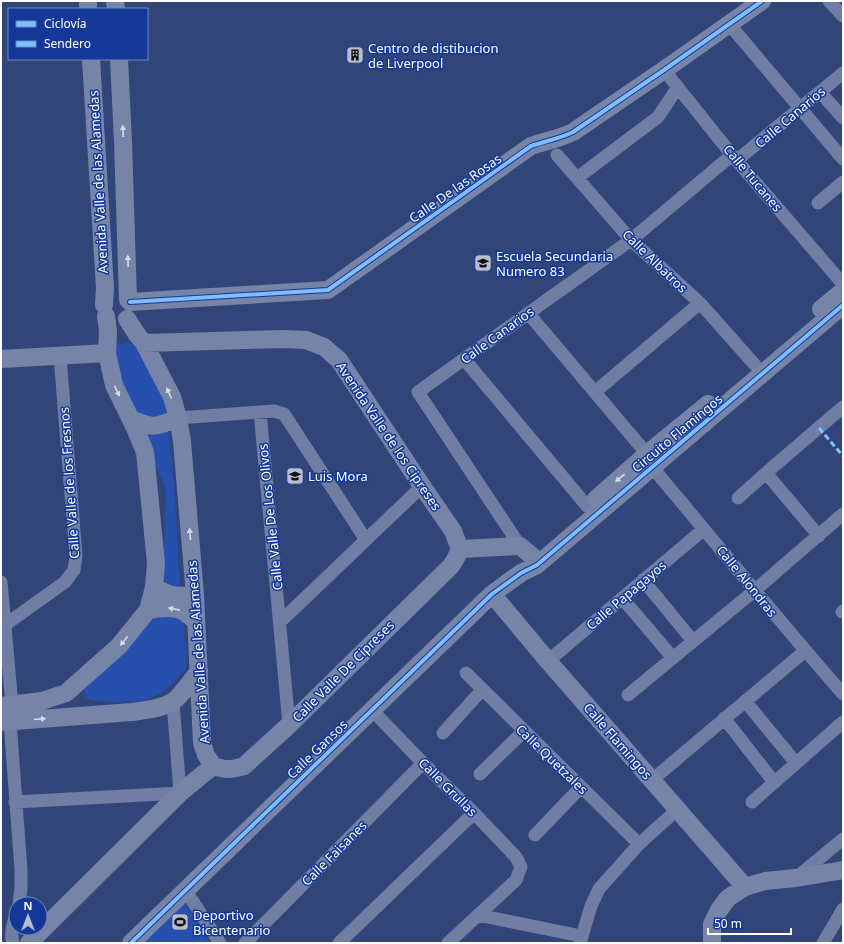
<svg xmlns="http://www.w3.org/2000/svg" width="844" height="944" viewBox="0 0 844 944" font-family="'Noto Sans',sans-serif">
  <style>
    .green { fill: #274fae }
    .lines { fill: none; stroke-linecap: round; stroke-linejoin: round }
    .street { stroke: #707ea4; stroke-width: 13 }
    .secondary { stroke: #7684a8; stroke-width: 18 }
    .quiet { stroke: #7ac7fe; stroke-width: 3; stroke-dasharray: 6 3; stroke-linecap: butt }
    .cycleway-casing { stroke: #133897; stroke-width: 6 }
    .cycleway { stroke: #80bcff; stroke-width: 4 }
    .oneway { fill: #d6dae5 }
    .labels { text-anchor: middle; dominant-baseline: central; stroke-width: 3; stroke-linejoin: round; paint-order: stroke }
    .poi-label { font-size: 13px; fill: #fff; stroke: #133897; text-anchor: start }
    .street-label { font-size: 13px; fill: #fff; stroke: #133897 }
  </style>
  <rect width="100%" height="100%" fill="#314579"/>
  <path class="green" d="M 133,343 L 164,397 L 174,481 L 180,588 L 163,583 L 166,488 L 122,396 L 114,344 Z
    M 151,616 L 183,617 L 186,667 C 177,679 166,692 151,698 C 142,702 112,703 101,701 C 96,701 91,699 86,698 L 84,686 Z
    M 184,901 L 210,943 L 141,943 Z"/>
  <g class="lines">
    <path class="street" d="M 829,1 L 843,16
      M 729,24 L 843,159
      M 664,70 L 732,155 L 843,284
      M 820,92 L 843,118
      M 557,155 L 631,240 L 700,303 L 755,365
      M 737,160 L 843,73
      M 577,178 L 658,117 L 678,87
      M 818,203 L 843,182
      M 528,313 L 647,454
      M 464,359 L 587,506
      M 595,392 L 700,303
      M 260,412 L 289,725
      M 178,418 L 274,411 L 284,414 L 366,540
      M 652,467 C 716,543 778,620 843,694
      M 766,473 L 819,536
      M 738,498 L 766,473 L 843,407
      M 520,546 L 418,392 L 464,359 L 631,240 L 732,155
      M 643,580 L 693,641
      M 1,582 L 12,705
      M 622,598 L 673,658
      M 842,612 L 843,611
      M 280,622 L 415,493
      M 5,625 L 65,582 L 74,570 L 76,556 L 60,356
      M 548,661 L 704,529
      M 466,673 L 639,844
      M 628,695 L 754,591 L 843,514
      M 745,701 L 796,763
      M 372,710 L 423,763 L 474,813 L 516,857 L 521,867 L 516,880 L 448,943
      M 724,718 L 774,782
      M 10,722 L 21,870 L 21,889 L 19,904
      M 443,733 L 482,690
      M 480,774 L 524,731
      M 652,780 L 805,651
      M 15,802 L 180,793 L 173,702
      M 752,802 L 843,722
      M 535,835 L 581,787
      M 797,877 L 843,839
      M 186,891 L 220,943
      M 478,915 L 581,936
      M 13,943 C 10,934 13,924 16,915
      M 245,943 L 423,763
      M 339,943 L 474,813
      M 580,943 L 591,906 L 599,889 L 639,844 L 678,809
      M 823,943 L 843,909"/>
    <path class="secondary" d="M 88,1 L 88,9
      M 115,1 L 116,9
      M 91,59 L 105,288 L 104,305
      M 119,59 L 123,142 L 128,300
      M 130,302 L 328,290 L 531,146 C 545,141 559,139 573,132 L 664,70 L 762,1
      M 821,309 L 843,291
      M 127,319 L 138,336 L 144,343 L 172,397 L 178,418 L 182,441 L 195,595 L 202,743 L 206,755 L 213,766
      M 144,343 L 284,339 L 306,340 L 324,347 L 339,360 L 422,486 L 453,531 L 460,549
      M 1,359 L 107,353
      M 131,419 C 152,429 157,427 178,418
      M 596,499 L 647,454 L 708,404
      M 460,549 L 520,546 L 532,556 L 537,565
      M 154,587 C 170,596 176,597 195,595
      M 492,594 L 548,661 L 745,887
      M 148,610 C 159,608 172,606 183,611 C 187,614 192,618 196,621
      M 1,706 L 42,701 L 66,693 L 119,646 L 148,610 L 154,587 L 156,563 L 145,452 L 135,428 L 114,385 L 107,353 L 108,331 L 106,316
      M 1,722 L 132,712 C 146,710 160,709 172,702 C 179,699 193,678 199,671
      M 213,766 C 225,770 232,770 244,766 L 289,725 L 451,566 L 456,558 L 460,549
      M 29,943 L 180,793 L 213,766
      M 131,943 L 492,594 L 521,573 L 537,565 L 843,305
      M 712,943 L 712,924 L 719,910 L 728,898 L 745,887 L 765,881 L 796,878 L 843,870"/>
    <path class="quiet" d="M 819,428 L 843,456"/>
    <defs>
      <path id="cycleway" d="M 130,302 L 328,290 L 531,146 C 545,141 559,139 573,132 L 664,70 L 762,1
        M 131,943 L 492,594 L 521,573 L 537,565 L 843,305"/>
    </defs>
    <use href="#cycleway" class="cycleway-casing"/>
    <use href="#cycleway" class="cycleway"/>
  </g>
  <defs><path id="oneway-solid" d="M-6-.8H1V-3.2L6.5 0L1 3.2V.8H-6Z"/></defs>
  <g class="oneway">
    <use href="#oneway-solid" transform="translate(123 131) rotate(-93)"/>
    <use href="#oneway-solid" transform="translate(128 261) rotate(-92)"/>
    <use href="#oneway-solid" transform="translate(117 391) rotate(64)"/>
    <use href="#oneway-solid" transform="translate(169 393) rotate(-114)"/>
    <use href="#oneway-solid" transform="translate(620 478) rotate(139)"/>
    <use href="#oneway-solid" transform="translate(190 534) rotate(-95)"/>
    <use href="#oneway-solid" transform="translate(174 609) rotate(-169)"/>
    <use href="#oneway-solid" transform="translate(124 641) rotate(129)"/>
    <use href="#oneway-solid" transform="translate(40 719) rotate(-5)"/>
  </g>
  <defs>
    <symbol id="building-square" viewBox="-11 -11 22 22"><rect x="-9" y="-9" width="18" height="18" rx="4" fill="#b7bed0" stroke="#133897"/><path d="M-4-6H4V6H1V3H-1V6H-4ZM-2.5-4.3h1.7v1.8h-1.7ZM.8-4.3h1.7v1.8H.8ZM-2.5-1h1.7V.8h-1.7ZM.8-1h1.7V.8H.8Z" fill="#111"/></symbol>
    <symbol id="school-square" viewBox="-11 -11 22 22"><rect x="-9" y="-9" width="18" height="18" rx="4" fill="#b7bed0" stroke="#133897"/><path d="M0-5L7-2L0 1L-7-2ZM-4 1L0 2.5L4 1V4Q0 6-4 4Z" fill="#111"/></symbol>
    <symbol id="stadium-square" viewBox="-11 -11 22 22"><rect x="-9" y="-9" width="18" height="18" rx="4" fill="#b7bed0" stroke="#133897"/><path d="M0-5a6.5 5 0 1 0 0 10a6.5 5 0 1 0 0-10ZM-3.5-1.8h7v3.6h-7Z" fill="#111"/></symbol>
  </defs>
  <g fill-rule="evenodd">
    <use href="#building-square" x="345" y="45" width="20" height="20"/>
    <use href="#school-square" x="473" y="253" width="20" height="20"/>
    <use href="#school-square" x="285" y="466" width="20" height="20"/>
    <use href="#stadium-square" x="170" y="912" width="20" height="20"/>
  </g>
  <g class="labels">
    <g class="poi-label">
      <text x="368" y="48">Centro de distibucion<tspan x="368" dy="15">de Liverpool</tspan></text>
      <text x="496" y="256">Escuela Secundaria<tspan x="496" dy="15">Numero 83</tspan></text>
      <text x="308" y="476">Luis Mora</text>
      <text x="193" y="915">Deportivo<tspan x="193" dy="15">Bicentenario</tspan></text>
    </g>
    <g class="street-label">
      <text transform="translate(790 117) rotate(-40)">Calle Canarios</text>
      <text transform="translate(753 178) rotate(50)">Calle Tucanes</text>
      <text transform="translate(98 182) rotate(-93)">Avenida Valle de las Alamedas</text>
      <text transform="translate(455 188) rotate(-35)">Calle De las Rosas</text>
      <text transform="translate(655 261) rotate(44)">Calle Albatros</text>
      <text transform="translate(497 335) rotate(-36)">Calle Canarios</text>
      <text transform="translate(677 433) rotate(-40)">Circuito Flamingos</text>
      <text transform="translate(389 436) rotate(56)">Avenida Valle de los Cipreses</text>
      <text transform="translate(69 483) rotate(-94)">Calle Valle de los Fresnos</text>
      <text transform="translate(270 517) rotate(-96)">Calle Valle De Los Olivos</text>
      <text transform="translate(747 581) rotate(51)">Calle Alondras</text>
      <text transform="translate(626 595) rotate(-40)">Calle Papagayos</text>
      <text transform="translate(198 652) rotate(-94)">Avenida Valle de las Alamedas</text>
      <text transform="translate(343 671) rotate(-45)">Calle Valle De Cipreses</text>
      <text transform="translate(618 741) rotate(49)">Calle Flamingos</text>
      <text transform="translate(317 749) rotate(-44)">Calle Gansos</text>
      <text transform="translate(552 759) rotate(44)">Calle Quetzales</text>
      <text transform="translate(448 787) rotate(45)">Calle Grullas</text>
      <text transform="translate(334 853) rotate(-45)">Calle Faisanes</text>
    </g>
  </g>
  <rect width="844" height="944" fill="none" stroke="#ffffff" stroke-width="4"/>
  <rect x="8" y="8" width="140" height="52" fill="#133897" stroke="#7188c1"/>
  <rect x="16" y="21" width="20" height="6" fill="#80bcff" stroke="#7188c1"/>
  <text x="44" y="28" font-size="12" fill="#ffffff">Ciclovía</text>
  <rect x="16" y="41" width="20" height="6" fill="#7ac7fe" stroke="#7188c1"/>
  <text x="44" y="48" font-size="12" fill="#ffffff">Sendero</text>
  <g transform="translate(28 916)"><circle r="19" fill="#133897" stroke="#7188c1"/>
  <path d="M0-3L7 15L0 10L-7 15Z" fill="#b7bed0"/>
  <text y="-6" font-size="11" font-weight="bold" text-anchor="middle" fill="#ffffff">N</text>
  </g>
  <path d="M708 928v6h83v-6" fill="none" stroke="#ffffff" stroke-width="2"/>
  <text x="714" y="928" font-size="12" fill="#ffffff" stroke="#133897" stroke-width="3" paint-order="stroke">50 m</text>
</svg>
